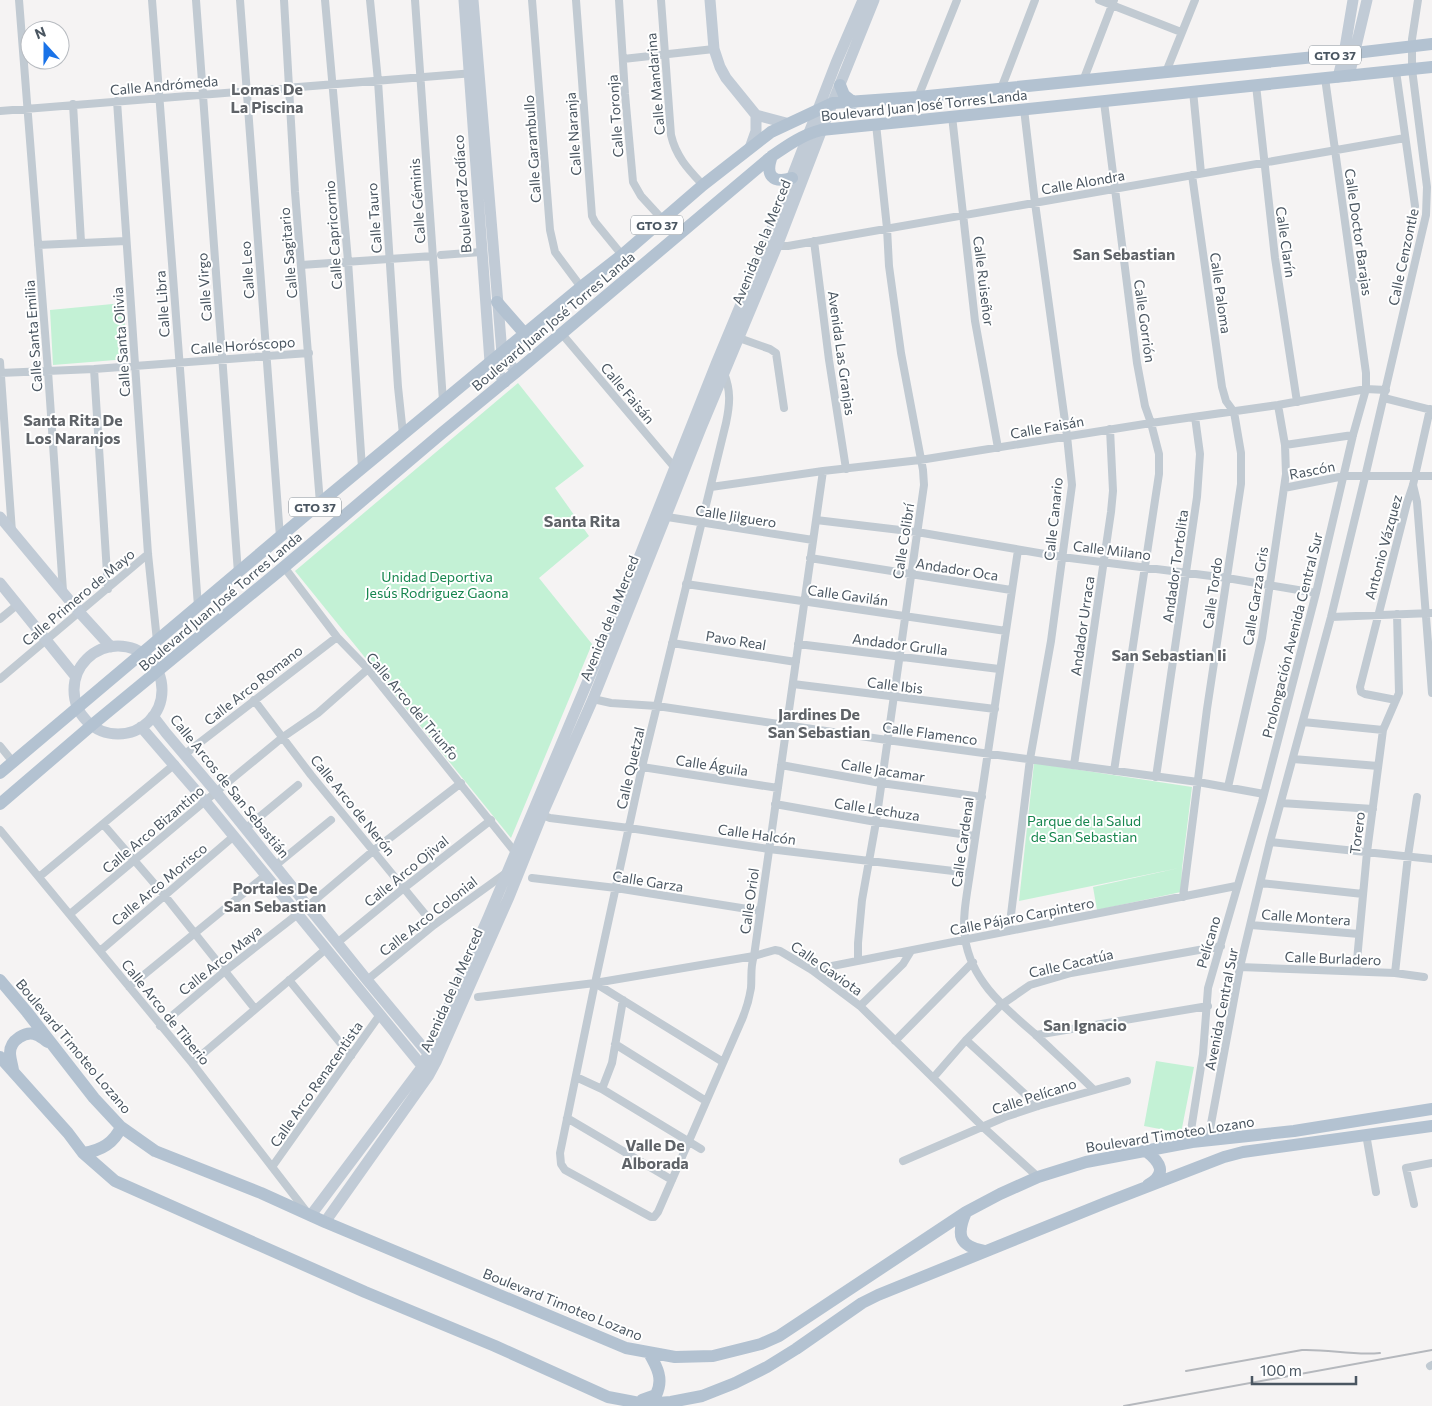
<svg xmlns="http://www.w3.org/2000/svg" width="1432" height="1406" viewBox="0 0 1432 1406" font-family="Commissioner,sans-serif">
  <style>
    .green { fill: #c3f1d5 }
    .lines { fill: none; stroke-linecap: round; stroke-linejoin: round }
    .street { stroke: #c1cad2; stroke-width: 8 }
    .secondary { stroke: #c1cbd6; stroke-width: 11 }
    .primary { stroke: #b3c2d1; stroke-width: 12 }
    .rail { stroke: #b5b8bd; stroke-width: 2 }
    .labels { text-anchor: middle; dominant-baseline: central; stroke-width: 4; stroke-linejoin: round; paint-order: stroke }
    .shield { fill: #fff; stroke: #808990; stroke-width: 1 }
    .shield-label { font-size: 12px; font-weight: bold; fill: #4a5661 }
    .street-label { font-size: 14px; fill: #4a5661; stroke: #fff }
    .park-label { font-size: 14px; fill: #17864f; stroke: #fff }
    .quarter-label { font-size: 16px; font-weight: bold; fill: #5f6368; stroke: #fff }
  </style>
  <rect width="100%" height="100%" fill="#f5f3f3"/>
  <path class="green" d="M 123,303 L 128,359 L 53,365 L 50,310 Z
    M 518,383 L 584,466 L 555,488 L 589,536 L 539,578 L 592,644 L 511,838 L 295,571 Z
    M 1034,763 L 1192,787 L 1182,868 L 1181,892 L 1097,910 L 1093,887 L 1179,868 L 1019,901 Z
    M 1156,1061 L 1194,1067 L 1181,1133 L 1144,1126 Z"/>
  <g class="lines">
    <path class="street" d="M 19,0 L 48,371 L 63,591
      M 152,0 L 198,606
      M 196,0 L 238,573
      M 240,0 L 280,537
      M 284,0 L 295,192 L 320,503
      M 325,0 L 348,261 L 362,468
      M 370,0 L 378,81 L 398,387 L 403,434
      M 415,0 L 443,401
      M 532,0 L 550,230 L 555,252 L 581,287
      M 576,0 L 592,216 L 595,222 L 622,255
      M 619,0 L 625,94 L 633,182 L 641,196 L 663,220
      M 661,0 L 671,135 C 676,157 689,170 703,185
      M 1099,0 L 1181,32
      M 623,59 L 714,49
      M 1396,71 L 1415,206
      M 1166,72 L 1195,0
      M 1083,81 L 1114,0
      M 1256,85 L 1275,258 L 1297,402
      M 1001,89 L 1035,0
      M 1193,91 L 1201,173
      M 918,97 L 957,0
      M 117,101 L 148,554 L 157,641
      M 1104,102 L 1137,363 L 1145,406 L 1151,423 L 1159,454 L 1159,474 L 1114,771
      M 73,104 L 81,242
      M 0,111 L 474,73
      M 952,116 L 975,321 L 998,448
      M 814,241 L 829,360 L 846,469
      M 38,245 L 126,241
      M 774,246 L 788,246 L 1405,138
      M 441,255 L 481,252
      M 301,265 L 433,256
      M 562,334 L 675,468
      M 739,338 L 770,349 L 776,353 L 784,408
      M 0,362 L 12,532
      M 94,369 L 108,589
      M 0,373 L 94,369 L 309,353
      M 724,373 C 731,391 730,404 726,423 L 642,767 L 595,983 L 560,1153 L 561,1164 L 565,1170 L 651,1217 L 654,1217 L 658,1212 L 740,1024 C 745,1013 749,1001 751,988 C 752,977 750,967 754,956 L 823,471
      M 1384,398 L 1432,410
      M 1285,445 L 1353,435
      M 1413,485 L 1417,502 L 1432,693
      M 711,487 L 823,471 L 920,460 L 1151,423 L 1278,405 L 1366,389 L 1386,390
      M 1284,488 L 1344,476 L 1432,476
      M 661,516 L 813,540
      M 816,520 L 917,532 L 1062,557 L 1227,578 L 1316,593
      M 1018,550 L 970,873 C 967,894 962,917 965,938 C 971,981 1005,1008 1036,1035 C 1055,1053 1075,1071 1094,1090
      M 810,558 L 1011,590
      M 284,567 L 337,637 L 368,669 L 515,852 L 519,853
      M 686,584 L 1006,631
      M 1331,617 L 1432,613
      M 0,619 L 17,605
      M 672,643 L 796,662
      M 798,644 L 999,669
      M 0,679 L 148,554
      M 793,684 L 995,709
      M 593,699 L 611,703 L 657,706 L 887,740 L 1198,782 L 1264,794
      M 254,700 L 311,775 L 434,925
      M 1396,700 L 1365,694 L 1361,692 L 1360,687 L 1407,503 L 1413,485 L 1430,409
      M 1303,722 L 1383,730
      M 0,746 L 13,762
      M 185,754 L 337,637
      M 1293,759 L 1378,766
      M 781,765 L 881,783 L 982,797
      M 1074,765 L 1111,512 L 1113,491 L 1110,429
      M 642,767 L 778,788
      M 1156,777 L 1197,497 L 1200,454 L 1195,417
      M 1228,787 L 1262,638 L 1286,474 L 1285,445 L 1278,405
      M 1281,803 L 1373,809
      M 775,804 L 876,822 L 975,836
      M 542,815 L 550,818 L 629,828 L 769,849 L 970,873
      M 103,824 L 165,896 L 255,1009
      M 245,829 L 298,785
      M 0,830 L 192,1063 L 306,1211
      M 1270,842 L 1432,859
      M 276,865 L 331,820
      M 39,877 L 175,764
      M 532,878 L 616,888 L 760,911
      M 1261,883 L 1363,894
      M 1183,897 L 1207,709 L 1241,484 L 1241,453 L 1234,412 L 1226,401 L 1222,387 L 1192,175
      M 70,914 L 216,792 L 283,737 L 318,713 L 368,669
      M 1251,925 L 1359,934
      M 1009,931 L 1030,759 L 1051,641 L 1072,485 L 1067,436 L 1035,203 L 1024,109
      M 337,943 L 404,888 L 491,820
      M 100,951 L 234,836
      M 858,961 L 858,943 L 862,900 L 876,822 L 924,485 L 923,470 L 901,353 L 889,266 L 887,228 L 876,124
      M 1240,967 L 1395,973 L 1424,977
      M 812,970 L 1236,886
      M 1356,971 L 1367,852 L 1383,730 L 1399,693 L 1397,614
      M 1395,973 L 1408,856 L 1417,797
      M 289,980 L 351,1056
      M 367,980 L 434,925 L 506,873
      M 595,983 L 723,1062
      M 129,987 L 266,875
      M 478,997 L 595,983 L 754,956 L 775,950 L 780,951 L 812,970 L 860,1006 L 983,1127 L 1038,1177
      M 860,1006 L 903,964 L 911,951
      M 160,1026 L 225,971 L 308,906 L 373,851 L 461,783
      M 1036,1035 L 1208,1006
      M 966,1040 L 1038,1106
      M 895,1041 L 973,962
      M 615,1044 L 706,1101
      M 192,1063 L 326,949
      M 576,1077 L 602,1089 L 701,1149
      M 933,1078 L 966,1040 L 1001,1005 L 1030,985 L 1071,973 L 1221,946
      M 602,1089 L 612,1063 L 623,1000
      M 567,1118 L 672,1180
      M 1366,1134 L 1376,1192
      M 1208,1140 L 1240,967 L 1270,842 L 1331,617 L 1365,477 L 1426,215 L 1427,187 L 1412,69 L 1412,39 L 1418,0
      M 1189,1143 L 1203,1054 L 1208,988 L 1262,802 L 1316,593 L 1353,435 L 1366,389 L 1366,373 L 1325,78
      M 903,1161 L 1005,1117 L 1038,1106 L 1127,1081
      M 272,1167 L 379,1016
      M 1414,1204 L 1406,1168 L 1432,1163
      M 1430,1366 L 1432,1365"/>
    <path class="secondary" d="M 464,0 L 490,362 L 505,382
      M 473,0 L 502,353 L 516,372
      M 710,0 L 714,49 L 720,67 L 726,78 L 756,115 L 786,123
      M 1349,76 L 1367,0
      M 1338,77 L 1344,54 L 1353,0
      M 750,148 L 756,131 L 756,115
      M 0,517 L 80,613 L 111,647
      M 0,583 L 76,677
      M74 690a44 44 0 1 1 88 0a44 44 0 1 1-88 0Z
      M 153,716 L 166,733 L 216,792 L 367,980 L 431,1057
      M 141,727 L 205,801 L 427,1072
      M 311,1215 L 422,1067 L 488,918 L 627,588 L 716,364 L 766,244 L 836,63 L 863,0
      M 325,1222 L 429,1075 L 436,1062 L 509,897 L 542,815 L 593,699 L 701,428 L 777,246 L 824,124 L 874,0"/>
    <path class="primary" d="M 840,85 L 844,95 L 854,103
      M 772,156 C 765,175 772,184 792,178
      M 497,302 L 525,334
      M 0,773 L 320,503 L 581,287 L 622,255 L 703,185 L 771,132 L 833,103 L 918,97 L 1355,53 L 1432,44
      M 0,804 L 92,725 L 284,567 L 442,433 L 516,372 L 772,156 C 788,145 802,135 821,130 C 1025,110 1229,88 1432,67
      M 0,980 L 27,1012 L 94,1098 L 121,1127 L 155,1151 L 261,1193 L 325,1222 L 626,1348 L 675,1357 L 713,1356 L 761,1344 L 779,1336 L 966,1212 L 1000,1194 L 1038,1177 L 1086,1162 L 1192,1142 L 1294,1131 L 1432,1109
      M 0,1057 L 68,1133 L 83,1153 L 115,1181 L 365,1292 L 495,1346 L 608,1397 L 629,1401 L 644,1404 L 671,1402 L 702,1396 L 735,1383 L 767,1367 L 796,1349 L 862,1303 L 878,1295 L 1105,1203 L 1224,1157 L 1243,1152 L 1432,1126
      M 13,1070 C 12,1064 10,1058 10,1053 C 10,1040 26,1030 37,1035 C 41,1037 45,1040 48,1042
      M 1146,1151 C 1160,1162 1168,1173 1148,1185
      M 83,1153 C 100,1151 114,1143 121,1127
      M 966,1212 C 956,1235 959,1246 984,1251
      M 642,1400 L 656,1395 C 664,1379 657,1367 649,1353"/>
    <path class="rail" d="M 1186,1371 L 1302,1350 C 1329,1349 1354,1356 1380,1353
      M 1124,1406 L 1432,1350"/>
  </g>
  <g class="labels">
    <g class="shield">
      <rect x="1309" y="45.5" width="52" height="19" rx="4"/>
      <rect x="631" y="215.5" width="52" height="19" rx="4"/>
      <rect x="289" y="497.5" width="52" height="19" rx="4"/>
    </g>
    <g class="shield-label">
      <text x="1335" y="55">GTO 37</text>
      <text x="657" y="225">GTO 37</text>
      <text x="315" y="507">GTO 37</text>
    </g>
    <g class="street-label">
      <text transform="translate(655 84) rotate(-95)">Calle Mandarina</text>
      <text transform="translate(164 85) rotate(-5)">Calle Andrómeda</text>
      <text transform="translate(924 105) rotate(-6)">Boulevard Juan José Torres Landa</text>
      <text transform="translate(615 116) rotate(-94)">Calle Toronja</text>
      <text transform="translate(573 134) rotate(-94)">Calle Naranja</text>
      <text transform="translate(532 149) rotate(-94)">Calle Garambullo</text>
      <text transform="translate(1083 182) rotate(-10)">Calle Alondra</text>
      <text transform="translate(462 194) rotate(-94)">Boulevard Zodíaco</text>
      <text transform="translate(417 201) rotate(-94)">Calle Géminis</text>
      <text transform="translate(374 218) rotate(-94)">Calle Tauro</text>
      <text transform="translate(1359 232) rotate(82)">Calle Doctor Barajas</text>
      <text transform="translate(333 235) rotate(-94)">Calle Capricornio</text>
      <text transform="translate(761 242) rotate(-68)">Avenida de la Merced</text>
      <text transform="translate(1286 242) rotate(82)">Calle Clarín</text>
      <text transform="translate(288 253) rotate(-95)">Calle Sagitario</text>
      <text transform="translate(1403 257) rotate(-78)">Calle Cenzontle</text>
      <text transform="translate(247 270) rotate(-94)">Calle Leo</text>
      <text transform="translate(984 281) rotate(83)">Calle Ruiseñor</text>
      <text transform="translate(204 287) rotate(-94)">Calle Virgo</text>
      <text transform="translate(1221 293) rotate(82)">Calle Paloma</text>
      <text transform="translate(162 304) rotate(-94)">Calle Libra</text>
      <text transform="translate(553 321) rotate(-40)">Boulevard Juan José Torres Landa</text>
      <text transform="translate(1145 321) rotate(82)">Calle Gorrión</text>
      <text transform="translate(33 336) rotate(-94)">Calle Santa Emilia</text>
      <text transform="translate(121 342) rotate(-94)">Calle Santa Olivia</text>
      <text transform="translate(243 345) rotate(-4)">Calle Horóscopo</text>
      <text transform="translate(842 353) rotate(82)">Avenida Las Granjas</text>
      <text transform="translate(628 393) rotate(50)">Calle Faisán</text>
      <text transform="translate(1047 427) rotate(-10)">Calle Faisán</text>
      <text transform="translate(1312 470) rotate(-11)">Rascón</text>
      <text transform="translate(736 516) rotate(9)">Calle Jilguero</text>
      <text transform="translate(1053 519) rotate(-84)">Calle Canario</text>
      <text transform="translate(903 541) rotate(-81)">Calle Colibrí</text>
      <text transform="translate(1383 547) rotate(-75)">Antonio Vázquez</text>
      <text transform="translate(1112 550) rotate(7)">Calle Milano</text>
      <text transform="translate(1175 566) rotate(-82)">Andador Tortolita</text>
      <text transform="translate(957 569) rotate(9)">Andador Oca</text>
      <text transform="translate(1212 593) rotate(-82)">Calle Tordo</text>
      <text transform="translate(848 595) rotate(8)">Calle Gavilán</text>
      <text transform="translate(1255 596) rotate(-81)">Calle Garza Gris</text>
      <text transform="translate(78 597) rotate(-40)">Calle Primero de Mayo</text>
      <text transform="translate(220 601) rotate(-40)">Boulevard Juan José Torres Landa</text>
      <text transform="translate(609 618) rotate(-68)">Avenida de la Merced</text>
      <text transform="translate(1082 626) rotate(-82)">Andador Urraca</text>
      <text transform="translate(1292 635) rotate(-76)">Prolongación Avenida Central Sur</text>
      <text transform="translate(736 640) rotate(9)">Pavo Real</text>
      <text transform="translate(900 644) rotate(7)">Andador Grulla</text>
      <text transform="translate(253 685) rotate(-38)">Calle Arco Romano</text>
      <text transform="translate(895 685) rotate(7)">Calle Ibis</text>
      <text transform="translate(413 706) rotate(50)">Calle Arco del Triunfo</text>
      <text transform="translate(930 733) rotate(8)">Calle Flamenco</text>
      <text transform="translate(712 765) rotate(9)">Calle Águila</text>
      <text transform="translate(630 768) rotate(-77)">Calle Quetzal</text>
      <text transform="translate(883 770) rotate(9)">Calle Jacamar</text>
      <text transform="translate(230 786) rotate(51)">Calle Arcos de San Sebastián</text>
      <text transform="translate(353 805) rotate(51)">Calle Arco de Nerón</text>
      <text transform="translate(877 809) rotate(9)">Calle Lechuza</text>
      <text transform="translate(153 829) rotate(-40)">Calle Arco Bizantino</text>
      <text transform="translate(1357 833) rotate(-83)">Torero</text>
      <text transform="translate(757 834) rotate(8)">Calle Halcón</text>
      <text transform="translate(962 842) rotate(-82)">Calle Cardenal</text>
      <text transform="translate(406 871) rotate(-39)">Calle Arco Ojival</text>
      <text transform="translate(648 881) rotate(9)">Calle Garza</text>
      <text transform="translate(159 884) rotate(-40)">Calle Arco Morisco</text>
      <text transform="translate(749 901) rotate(-82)">Calle Oriol</text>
      <text transform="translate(428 916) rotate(-38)">Calle Arco Colonial</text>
      <text transform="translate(1022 916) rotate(-11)">Calle Pájaro Carpintero</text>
      <text transform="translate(1306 917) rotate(4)">Calle Montera</text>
      <text transform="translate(1208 942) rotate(-74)">Pelícano</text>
      <text transform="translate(1333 958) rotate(2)">Calle Burladero</text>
      <text transform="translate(220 960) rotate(-39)">Calle Arco Maya</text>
      <text transform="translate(1071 963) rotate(-13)">Calle Cacatúa</text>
      <text transform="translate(827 968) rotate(35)">Calle Gaviota</text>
      <text transform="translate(451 990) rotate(-66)">Avenida de la Merced</text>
      <text transform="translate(1221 1009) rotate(-79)">Avenida Central Sur</text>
      <text transform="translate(166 1012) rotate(51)">Calle Arco de Tiberio</text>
      <text transform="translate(74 1046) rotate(50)">Boulevard Timoteo Lozano</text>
      <text transform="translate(316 1084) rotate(-55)">Calle Arco Renacentista</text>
      <text transform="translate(1034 1096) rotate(-18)">Calle Pelícano</text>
      <text transform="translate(1170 1134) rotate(-9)">Boulevard Timoteo Lozano</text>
      <text transform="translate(563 1304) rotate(22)">Boulevard Timoteo Lozano</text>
    </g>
    <g class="park-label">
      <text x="437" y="576">Unidad Deportiva<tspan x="437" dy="16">Jesús Rodriguez Gaona</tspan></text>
      <text x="1084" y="820">Parque de la Salud<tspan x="1084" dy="16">de San Sebastian</tspan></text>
    </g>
    <g class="quarter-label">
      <text x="267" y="88">Lomas De<tspan x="267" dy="18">La Piscina</tspan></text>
      <text x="1124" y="253">San Sebastian</text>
      <text x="73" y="419">Santa Rita De<tspan x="73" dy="18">Los Naranjos</tspan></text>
      <text x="582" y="520">Santa Rita</text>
      <text x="1169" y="654">San Sebastian Ii</text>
      <text x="819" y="713">Jardines De<tspan x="819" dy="18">San Sebastian</tspan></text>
      <text x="275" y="887">Portales De<tspan x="275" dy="18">San Sebastian</tspan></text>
      <text x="1085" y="1024">San Ignacio</text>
      <text x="655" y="1144">Valle De<tspan x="655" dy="18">Alborada</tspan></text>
    </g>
  </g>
  <g transform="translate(45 45) rotate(339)"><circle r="24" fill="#ffffff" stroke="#b7bbc0"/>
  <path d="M0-4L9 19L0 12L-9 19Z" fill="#1a73e8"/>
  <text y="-8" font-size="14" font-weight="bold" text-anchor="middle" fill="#4a5661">N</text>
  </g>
  <path d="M1252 1376v8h104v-8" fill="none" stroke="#4a5661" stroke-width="2.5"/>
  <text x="1260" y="1376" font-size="15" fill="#4a5661" stroke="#ffffff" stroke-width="4" paint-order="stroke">100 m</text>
</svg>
